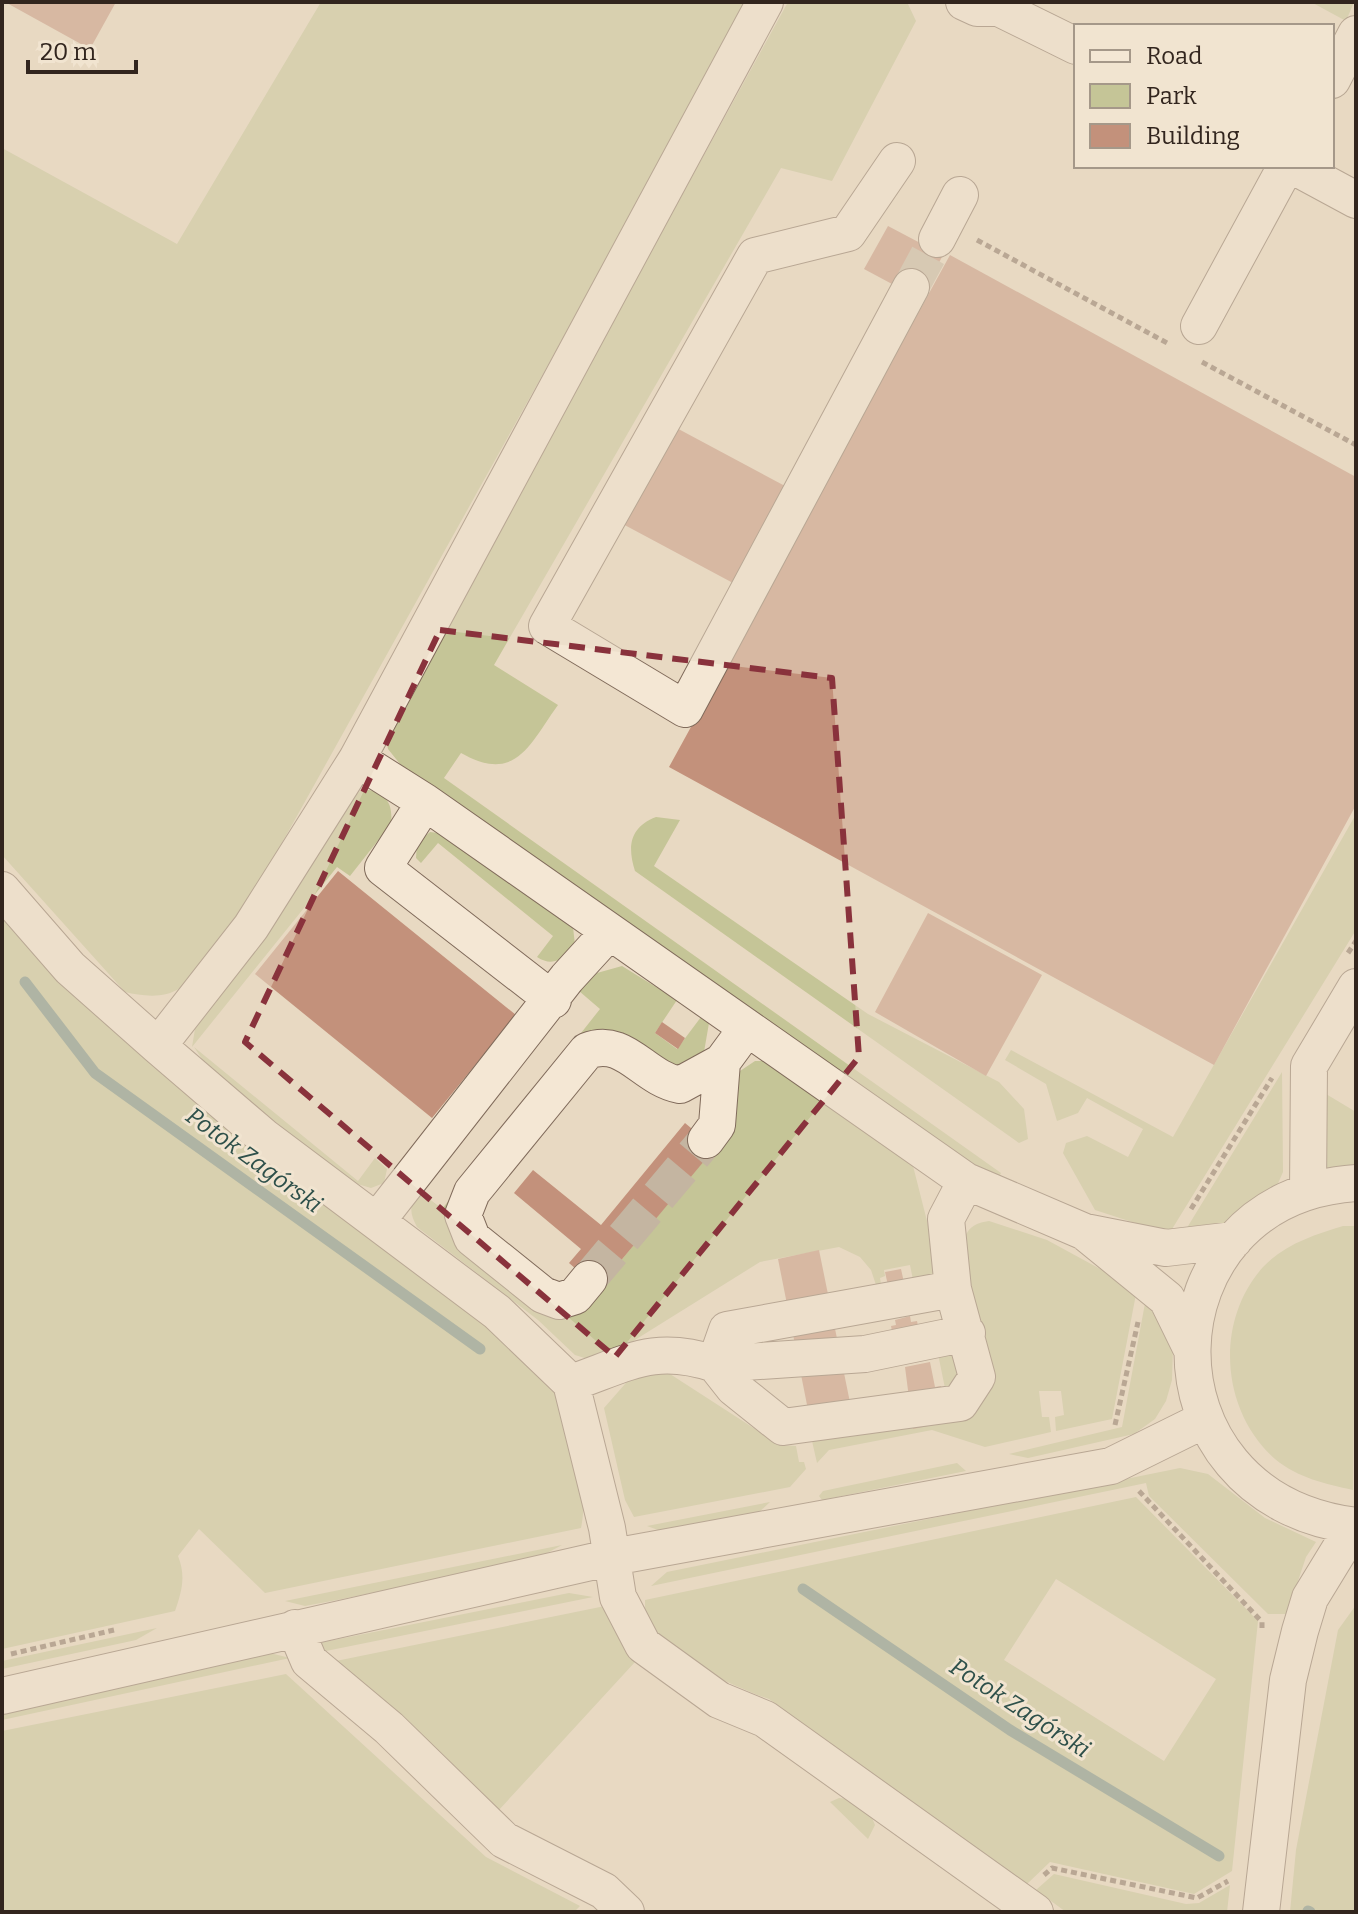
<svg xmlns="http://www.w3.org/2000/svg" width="1358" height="1914" viewBox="0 0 1358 1914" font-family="Bitter,serif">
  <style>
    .green { fill: #c5c597; fill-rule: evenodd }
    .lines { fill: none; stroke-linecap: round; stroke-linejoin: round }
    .stream { stroke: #6c887e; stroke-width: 11 }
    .building { fill: #c3917b }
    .minor-tunnel { stroke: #c4b5a1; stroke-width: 36; stroke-dasharray: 36 18; stroke-linecap: butt }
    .minor-casing { stroke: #806b5b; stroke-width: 38 }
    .path { stroke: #806b5b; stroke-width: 5; stroke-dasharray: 6 4; stroke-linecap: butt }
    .minor { stroke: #f4e7d4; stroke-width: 36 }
    .marked { fill: none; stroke: #89323c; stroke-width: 6; stroke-dasharray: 16 10; stroke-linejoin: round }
    .labels { text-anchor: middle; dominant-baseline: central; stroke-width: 6; stroke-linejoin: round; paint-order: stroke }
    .water-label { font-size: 24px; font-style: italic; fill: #2e504a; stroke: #f1e4d0 }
  </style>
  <rect width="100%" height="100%" fill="#e8d9c2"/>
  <path class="green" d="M 321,2 L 750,2 L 263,877 C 239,912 215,963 180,988 C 164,999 142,996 125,992 L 2,855 L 2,148 L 177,244 Z
    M 788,2 L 907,2 L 916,21 L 832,181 L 781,168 L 494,665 L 558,705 C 529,745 516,784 461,753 L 444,778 L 1001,1173 L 999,1177 L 974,1167 L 400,764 L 388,749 L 385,736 Z
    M 1311,2 L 1354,2 L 1346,21 Z
    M 369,790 C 388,795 393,805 391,824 L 350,876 L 337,867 L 192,1047 L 195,1029 L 242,967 L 346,804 L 360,791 Z
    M 1356,814 L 1356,930 L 1169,1234 L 1095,1210 L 1063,1153 L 1066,1143 L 1087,1136 L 1128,1157 L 1143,1129 L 1087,1098 L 1078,1113 L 1057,1121 L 1046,1084 L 1005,1060 L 1011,1050 L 1173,1137 Z
    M 656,817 L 680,820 L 654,866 L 868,1014 L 999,1082 L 1024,1109 L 1028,1139 L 1019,1143 L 635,871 C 627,846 630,827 656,817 Z
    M 430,832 L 438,833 L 573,927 L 575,945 C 564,958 554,968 537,957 L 553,936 L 438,843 L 421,863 L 416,858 L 417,843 Z
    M 2,908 C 94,1018 198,1110 314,1195 C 359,1228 405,1262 451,1295 C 483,1319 523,1344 548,1377 C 573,1412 590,1486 581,1528 L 265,1593 L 199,1529 L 178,1556 C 186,1576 182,1591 175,1611 L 2,1649 Z
    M 622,966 L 677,1000 L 655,1033 L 677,1049 L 701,1017 L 709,1023 L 704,1052 L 687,1070 L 580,1045 L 462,1240 L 590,1298 L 722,1138 L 737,1073 L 755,1061 L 764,1061 L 913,1166 L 940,1272 L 914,1285 L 910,1265 L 884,1270 L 885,1276 L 880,1278 L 882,1290 L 877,1288 L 871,1270 L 860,1257 L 839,1247 L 760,1262 L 606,1358 L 591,1360 L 575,1355 L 538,1320 L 417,1227 C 409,1212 409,1205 420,1192 L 442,1209 L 600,1009 L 579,991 L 597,973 Z
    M 194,1047 L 358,1181 L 375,1158 L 387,1169 L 384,1183 L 371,1188 L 354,1183 L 210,1071 Z
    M 1282,1072 L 1283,1172 L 1276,1188 L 1222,1228 L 1182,1236 Z
    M 1326,1094 L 1356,1112 L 1356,1167 L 1325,1171 Z
    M 989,1221 L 1047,1240 L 1137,1289 L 1112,1419 L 1056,1431 L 1055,1417 L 1064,1415 L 1061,1391 L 1039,1391 L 1042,1417 L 1049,1417 L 1051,1432 L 985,1447 L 932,1430 L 829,1450 L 817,1463 L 812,1441 L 961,1411 L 987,1365 L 963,1243 C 967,1228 974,1223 989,1221 Z
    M 1343,1226 L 1356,1226 L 1353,1490 C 1326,1484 1298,1478 1275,1459 C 1221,1411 1214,1322 1263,1267 C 1285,1244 1314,1235 1343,1226 Z
    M 1146,1298 L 1173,1348 L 1172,1380 L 1166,1401 L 1155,1419 L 1134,1434 L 1028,1458 L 1009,1454 L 1122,1427 Z
    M 951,1348 L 962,1381 L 947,1398 L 937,1349 Z
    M 647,1372 L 670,1374 L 780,1445 L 796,1446 L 799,1462 L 804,1462 L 806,1469 L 790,1487 L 634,1517 L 625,1500 L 604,1408 L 632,1376 Z
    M 957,1463 L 966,1471 L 822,1500 L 819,1496 L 823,1491 Z
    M 1180,1468 L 1208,1474 L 1265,1518 L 1316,1542 L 1306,1557 L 1287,1614 L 1268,1614 L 1149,1496 L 1146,1483 L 651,1586 L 667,1572 Z
    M 1136,1497 L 1258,1621 L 1232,1871 L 1194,1894 L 1050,1862 L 1027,1884 L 769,1699 C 737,1688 663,1655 648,1624 C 645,1617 645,1608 645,1600 ZM 1056,1579 L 1216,1679 L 1164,1761 L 1004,1660 Z
    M 770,1502 L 757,1514 L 661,1531 L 647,1526 Z
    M 562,1545 L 534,1560 L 337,1600 L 305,1606 L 285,1601 Z
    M 569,1593 L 593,1597 L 326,1651 L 319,1643 Z
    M 1356,1605 L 1356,1912 L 1290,1912 L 1296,1850 L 1338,1630 Z
    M 605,1606 L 625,1651 L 635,1662 L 498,1811 L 408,1722 L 336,1661 Z
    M 157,1628 L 136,1640 L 2,1669 L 2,1661 Z
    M 270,1653 L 290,1658 L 2,1720 L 2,1710 Z
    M 286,1674 L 486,1857 L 580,1906 L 574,1912 L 2,1912 L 2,1731 Z
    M 839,1798 C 855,1799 870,1809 875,1825 L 868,1839 L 830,1802 Z
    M 1054,1874 L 1186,1904 L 1199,1903 L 1230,1885 L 1227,1912 L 1066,1912 L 1036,1890 Z"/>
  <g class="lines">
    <path class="stream" d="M 25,982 L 95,1073 L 480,1349
      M 803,1589 L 1010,1730 L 1219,1856
      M 1308,1911 L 1310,1912"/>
  </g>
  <path class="building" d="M 5,2 L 116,2 L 90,49 Z
    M 888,226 L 943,255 L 920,299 L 864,269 Z
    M 950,255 L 1356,477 L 1356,805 L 1214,1065 L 669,767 Z
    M 671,425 L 785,486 L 733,583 L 619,522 Z
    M 338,871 L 516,1015 L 432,1118 L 255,974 Z
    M 928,913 L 1042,975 L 986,1076 L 875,1012 Z
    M 662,1022 L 685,1038 L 678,1049 L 655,1033 Z
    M 685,1123 L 715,1148 L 598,1288 L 569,1263 L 581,1249 L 514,1193 L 533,1170 L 601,1225 Z
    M 819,1250 L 856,1432 L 814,1440 L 778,1259 Z
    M 901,1269 L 905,1287 L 889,1290 L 885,1272 Z
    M 910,1316 L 911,1322 L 917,1321 L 925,1359 L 899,1365 L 891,1326 L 896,1325 L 895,1320 Z
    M 930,1362 L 935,1387 L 941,1386 L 948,1422 L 913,1429 L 905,1367 Z"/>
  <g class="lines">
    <path class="minor-tunnel" d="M 911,287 L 937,239
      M 589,1279 L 706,1140"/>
    <defs>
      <path id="minor" d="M 964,2 L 977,8 L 999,8 L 1076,46
        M 1332,80 L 1356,34
        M 897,161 L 848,233 L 755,256 L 547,626 L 685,709 L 911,287
        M 1293,166 L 1356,200
        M 937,239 L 960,195
        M 1199,326 L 1286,166
        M 357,759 L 425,802 L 966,1181 L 1085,1232 L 1166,1248 L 1234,1240
        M 425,802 L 383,868 L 553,1000
        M 2,890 L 70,968 L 158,1046 L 264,1137 L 497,1312 L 571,1383 L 607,1528 L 618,1597 L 643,1645 L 719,1700 L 765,1719 L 1035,1912
        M 158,1046 L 251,927 L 357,759 L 765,2
        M 706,1140 L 717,1125 L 722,1062
        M 1356,1183 C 1143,1197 1133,1498 1356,1526
        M 1308,1191 L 1309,1066 L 1356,987
        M 377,1221 L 567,978 L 609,932
        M 1086,1233 L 1167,1299 L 1191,1348
        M 589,1279 L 575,1296 L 559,1301 L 543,1295 L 472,1238 L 463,1215 L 472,1192 L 587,1051 C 625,1036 643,1078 680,1085 L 722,1062 L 747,1028
        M 715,1364 L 734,1388 L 783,1427 L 960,1403 L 977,1377 L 953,1289
        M 715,1364 L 865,1354 L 967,1333
        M 571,1383 C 629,1363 654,1344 715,1364 L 727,1330 L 953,1289 L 946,1219 L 966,1181
        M 295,1628 L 309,1661 L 389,1728 L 504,1840 L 604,1891 L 626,1912
        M 2,1696 L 613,1557 L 1111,1466 L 1204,1420
        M 1261,1912 L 1288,1680 L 1300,1631 L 1310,1598 L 1354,1526"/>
    </defs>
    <use href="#minor" class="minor-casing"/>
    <path class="path" d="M 977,240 L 1169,344
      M 1202,362 L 1356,445
      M 1348,953 L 1356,941
      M 1191,1209 L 1272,1078
      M 1115,1425 L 1138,1322
      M 1139,1491 L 1262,1622 L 1262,1628
      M 11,1654 L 114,1630
      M 1044,1875 L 1052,1868 L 1197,1898 L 1228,1881"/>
    <use href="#minor" class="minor"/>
  </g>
  <path d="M0 0H1358V1914H0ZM 440,630 L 832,678 L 859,1057 L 615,1357 L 245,1042 Z" fill="#e8d9c2" fill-opacity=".55" fill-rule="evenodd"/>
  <path class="marked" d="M 440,630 L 832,678 L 859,1057 L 615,1357 L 245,1042 Z"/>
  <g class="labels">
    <g class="water-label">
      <text transform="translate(254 1160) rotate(36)">Potok Zagórski</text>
      <text transform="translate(1020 1708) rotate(33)">Potok Zagórski</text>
    </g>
  </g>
  <rect width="1358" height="1914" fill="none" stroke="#32251e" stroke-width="8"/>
  <rect x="1074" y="24" width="260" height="144" fill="#f1e4d0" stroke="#a59889" stroke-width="2"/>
  <rect x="1090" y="50" width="40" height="12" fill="#f4e7d4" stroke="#a59889" stroke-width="2"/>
  <text x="1146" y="64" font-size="24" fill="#32251e">Road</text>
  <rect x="1090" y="84" width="40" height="24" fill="#c5c597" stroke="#a59889" stroke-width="2"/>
  <text x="1146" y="104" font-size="24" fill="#32251e">Park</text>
  <rect x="1090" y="124" width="40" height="24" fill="#c3917b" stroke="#a59889" stroke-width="2"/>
  <text x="1146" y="144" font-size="24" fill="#32251e">Building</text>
  <path d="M28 60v12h108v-12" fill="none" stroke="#32251e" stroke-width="4"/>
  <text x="40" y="60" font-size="24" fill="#32251e" stroke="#f1e4d0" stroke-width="6" paint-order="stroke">20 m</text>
</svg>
